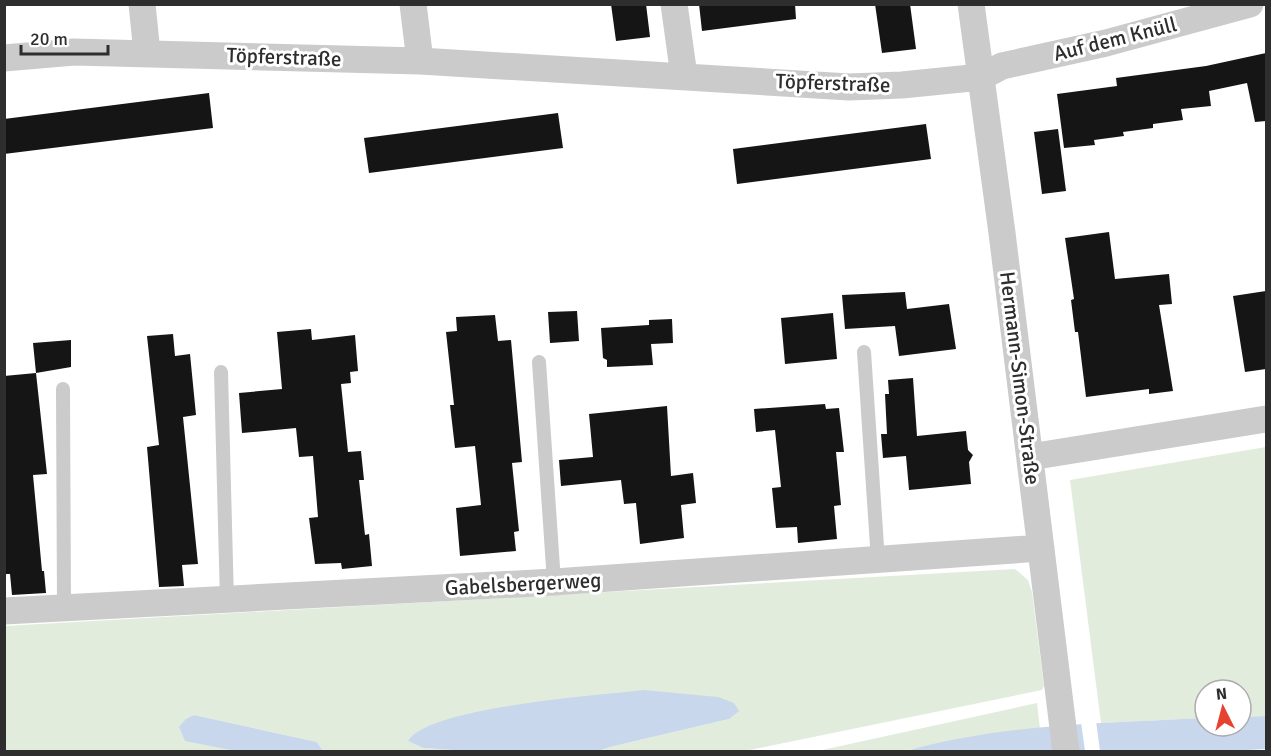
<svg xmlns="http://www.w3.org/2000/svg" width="1271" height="756" viewBox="0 0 1271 756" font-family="Signika,sans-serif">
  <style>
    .green { fill: #e2ecdc }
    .water { fill: #c8d7ec }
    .pier { fill: #fff }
    .building { fill: #151515 }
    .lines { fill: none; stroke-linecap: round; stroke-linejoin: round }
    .service { stroke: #cbcbcb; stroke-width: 14 }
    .minor { stroke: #cbcbcb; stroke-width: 27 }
    .labels { text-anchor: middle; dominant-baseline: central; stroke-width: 6; stroke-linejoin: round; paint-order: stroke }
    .street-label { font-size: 21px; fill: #2e2e2e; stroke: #fff }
  </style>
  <rect width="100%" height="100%" fill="#fff"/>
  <path class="green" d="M 1266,447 L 1266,716 L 1241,717 L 1241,690 L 1205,690 L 1205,718 L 1101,723 L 1070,480 Z
    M 1015,569 L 1028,580 L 1032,592 L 1044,686 L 1042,690 L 745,751 L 598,751 L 610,747 L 729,719 L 408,741 L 423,748 L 487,751 L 323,751 L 317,742 L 194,715 L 185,740 L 236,751 L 5,752 L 5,626 Z
    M 1037,703 L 1040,729 L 1005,732 L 903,751 L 813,752 Z"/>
  <path class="water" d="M 644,690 L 718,697 L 734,703 L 739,711 L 729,719 L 610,747 L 598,751 L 487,752 L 423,748 L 408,741 C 428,707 601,695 644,690 Z
    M 194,715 L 317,742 L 323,751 L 236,751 L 185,741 L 179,727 L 186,719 Z
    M 1266,716 L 1266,749 L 1210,752 L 903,752 C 999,724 1105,723 1205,718 L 1205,726 L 1241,726 L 1241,717 Z"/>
  <path class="pier" d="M 1096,721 L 1100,751 L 1085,751 L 1081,722 Z"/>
  <path class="building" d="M 611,4 L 646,4 L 650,37 L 616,41 Z
    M 699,4 L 795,4 L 796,19 L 702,31 Z
    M 875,4 L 910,4 L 916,49 L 882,53 Z
    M 1266,53 L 1266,121 L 1255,122 L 1247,83 L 1209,91 L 1211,106 L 1181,109 L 1183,120 L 1153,124 L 1153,128 L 1123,132 L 1124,136 L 1094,140 L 1095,145 L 1064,148 L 1057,94 L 1117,86 L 1116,78 L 1206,66 Z
    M 209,93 L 213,128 L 4,154 L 4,119 Z
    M 558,113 L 563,148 L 369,173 L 364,138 Z
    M 926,124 L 931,159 L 737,184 L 733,149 Z
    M 1058,129 L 1066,191 L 1042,194 L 1034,132 Z
    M 1109,232 L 1115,279 L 1169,274 L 1172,304 L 1159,305 L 1173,391 L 1149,394 L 1149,389 L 1086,397 L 1078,332 L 1075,332 L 1071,300 L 1074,299 L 1065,238 Z
    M 1266,291 L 1266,369 L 1245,372 L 1233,296 Z
    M 905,292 L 907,309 L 949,304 L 956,349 L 899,356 L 895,326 L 845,329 L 842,295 Z
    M 577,311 L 579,341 L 550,343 L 548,312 Z
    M 833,313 L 837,359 L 785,364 L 781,318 Z
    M 495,315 L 498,341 L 511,340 L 522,462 L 512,463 L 519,531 L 514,532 L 516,551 L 460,556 L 456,508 L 481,505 L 475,446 L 455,448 L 450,405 L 454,405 L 446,332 L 457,331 L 456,317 Z
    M 672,319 L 673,343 L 651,344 L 653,365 L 607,367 L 607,360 L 603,358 L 601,328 L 649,325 L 649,320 Z
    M 311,329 L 312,340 L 355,335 L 358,371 L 350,372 L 351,383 L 341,384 L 348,452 L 361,451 L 364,480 L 359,480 L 365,535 L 369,534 L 372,566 L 342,569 L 341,563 L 315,564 L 309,518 L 318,517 L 313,456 L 299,457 L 296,428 L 242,433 L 239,393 L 282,389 L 277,332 Z
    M 173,334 L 175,356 L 190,354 L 196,415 L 183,417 L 198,564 L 182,565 L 184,586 L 159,587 L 147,447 L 159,445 L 147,336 Z
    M 71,340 L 71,367 L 36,373 L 33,343 Z
    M 36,373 L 47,474 L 33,475 L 42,571 L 44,571 L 46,593 L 12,595 L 10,574 L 4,574 L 4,376 Z
    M 913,378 L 917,436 L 966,431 L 968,450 L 973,455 L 969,462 L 971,484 L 909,490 L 906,456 L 883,458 L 881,434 L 887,434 L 885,394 L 889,394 L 888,380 Z
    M 825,404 L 826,409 L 839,408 L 844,452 L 836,452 L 841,505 L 834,506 L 837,539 L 798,543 L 797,527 L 776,528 L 772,488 L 781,487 L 775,430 L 756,432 L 754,409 Z
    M 667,406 L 671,476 L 693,473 L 696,503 L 681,505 L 684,538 L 640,544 L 636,503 L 624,504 L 621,480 L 561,486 L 559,460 L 593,457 L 589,414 Z"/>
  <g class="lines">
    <path class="service" d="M 864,352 L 878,561
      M 539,362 L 554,582
      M 221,372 L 227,601
      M 63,389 L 64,608"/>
    <path class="minor" d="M 142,4 L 147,53
      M 413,4 L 420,61
      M 674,4 L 684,76
      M 971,4 L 1002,233 L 1066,752
      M 4,58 L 74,52 L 420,61 L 849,87 L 902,85 L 981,77 L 1002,66 L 1106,43 L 1250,4
      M 1030,457 L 1266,419
      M 4,611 L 554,582 L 1041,548"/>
  </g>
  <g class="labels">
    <g class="street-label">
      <text transform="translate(1115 39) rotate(-14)">Auf dem Knüll</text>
      <text transform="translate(284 57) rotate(2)">Töpferstraße</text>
      <text transform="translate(833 83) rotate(2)">Töpferstraße</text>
      <text transform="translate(1020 378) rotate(83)">Hermann-Simon-Straße</text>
      <text transform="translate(523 584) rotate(-3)">Gabelsbergerweg</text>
    </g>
  </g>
  <rect width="1271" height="756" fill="none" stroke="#2e2e2e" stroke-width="12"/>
  <g transform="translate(1223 708) rotate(354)"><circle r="28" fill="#ffffff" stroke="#ababab" stroke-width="1.5"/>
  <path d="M0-4.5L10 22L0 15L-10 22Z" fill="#e6422f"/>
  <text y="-9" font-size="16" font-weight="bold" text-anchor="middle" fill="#2e2e2e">N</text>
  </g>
  <path d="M21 45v9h87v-9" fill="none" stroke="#2e2e2e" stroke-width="3"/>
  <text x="30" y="45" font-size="18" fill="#2e2e2e" stroke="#ffffff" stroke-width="4.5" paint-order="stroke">20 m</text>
</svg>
